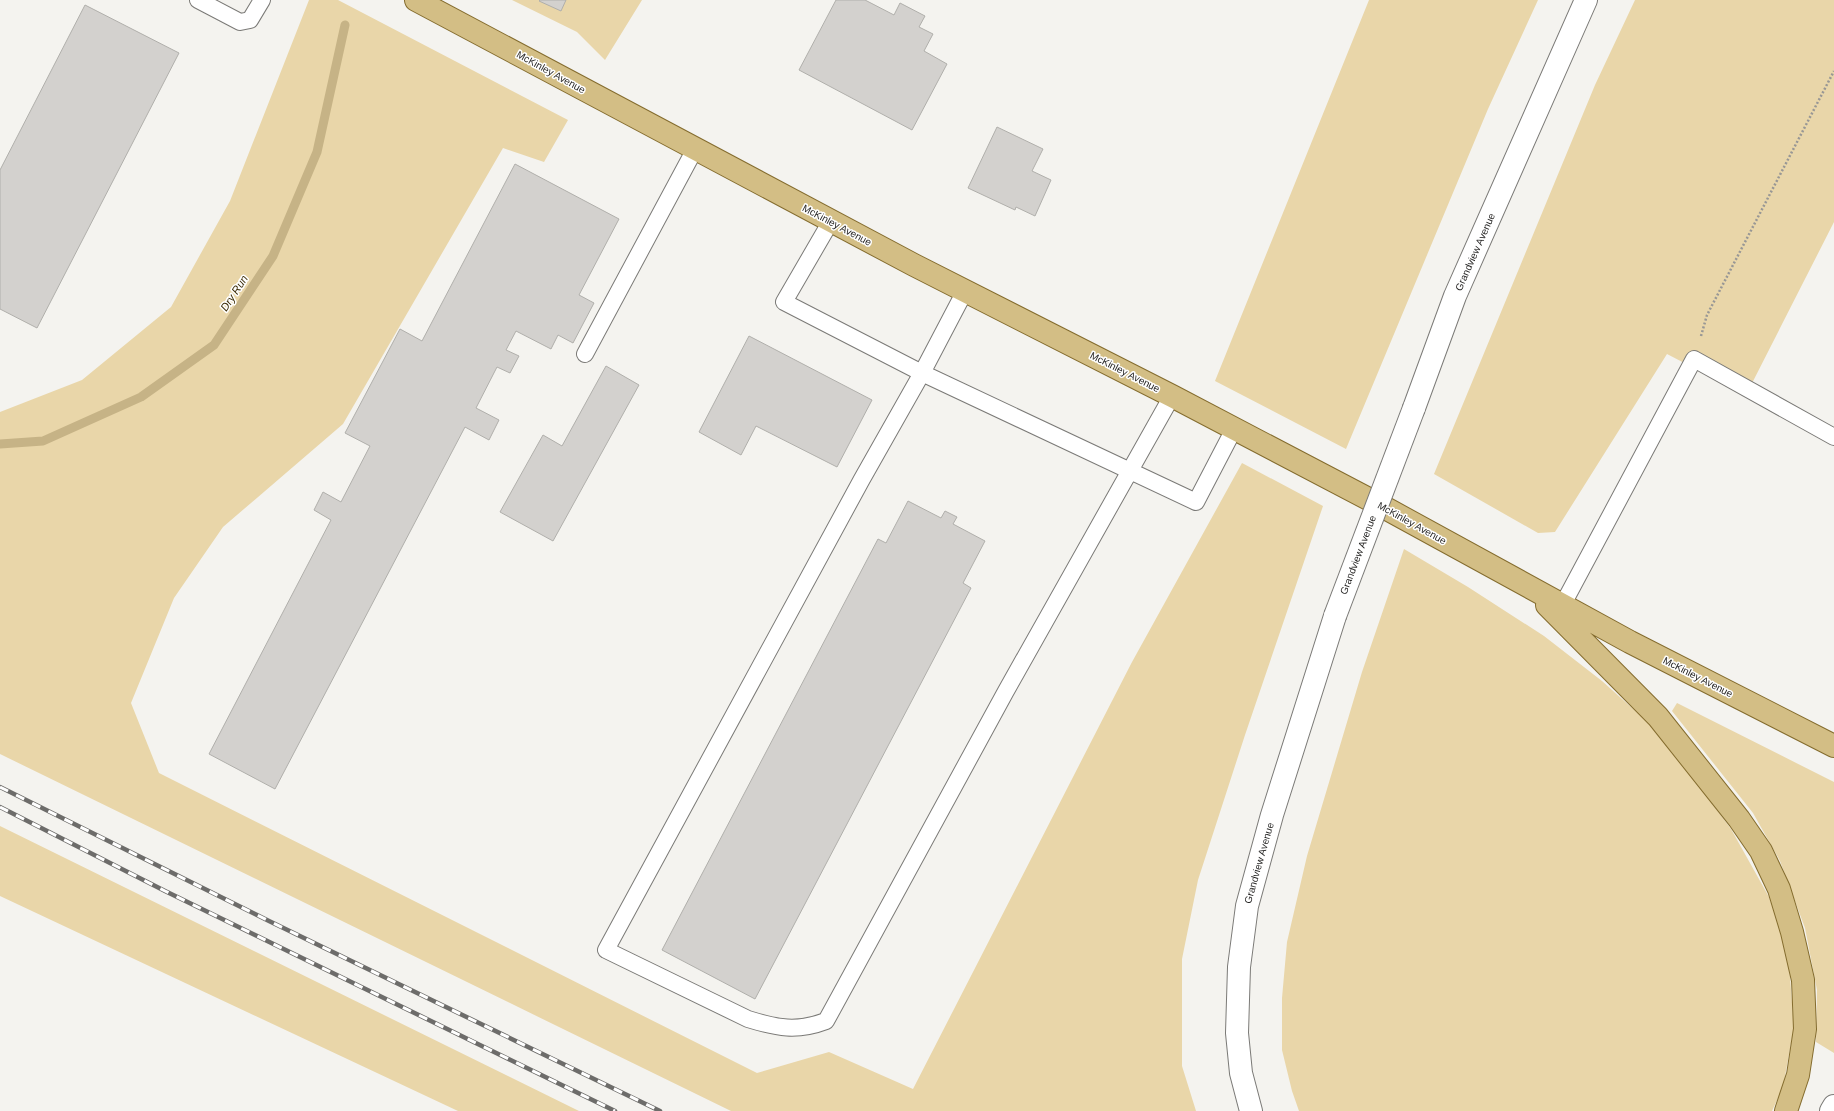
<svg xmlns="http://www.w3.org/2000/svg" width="1834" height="1111" viewBox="0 0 1834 1111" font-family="Arial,sans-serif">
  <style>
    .green { fill: #e9d6a9 }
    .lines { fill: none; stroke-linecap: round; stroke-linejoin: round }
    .stream { stroke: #c6b386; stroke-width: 9 }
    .building { fill: #d3d1ce; stroke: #b0afab }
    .lane-casing { stroke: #7b7a77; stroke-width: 18 }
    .secondary-casing { stroke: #7b7a77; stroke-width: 24 }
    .primary-casing { stroke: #846c2e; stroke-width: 24 }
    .path { stroke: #989795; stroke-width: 2.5; stroke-dasharray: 2 2; stroke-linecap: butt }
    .lane { stroke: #fff; stroke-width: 16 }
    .secondary { stroke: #fff; stroke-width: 22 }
    .primary { stroke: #d3be85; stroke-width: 22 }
    .rail-casing { stroke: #6d6c6a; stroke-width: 4.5 }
    .rail { stroke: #fff; stroke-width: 3; stroke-dasharray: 9; stroke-linecap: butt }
    .secondary-bridge-casing { stroke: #7b7a77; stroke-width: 24; stroke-linecap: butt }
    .secondary-bridge { stroke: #fff; stroke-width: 22 }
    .labels { text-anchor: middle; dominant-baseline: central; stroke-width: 3; stroke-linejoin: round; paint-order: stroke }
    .street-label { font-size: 10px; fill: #272625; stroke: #fff }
    .water-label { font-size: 11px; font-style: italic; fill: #3c2d08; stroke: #fff }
  </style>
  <rect width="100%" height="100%" fill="#f4f3ef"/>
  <path class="green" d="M 309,0 L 338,0 L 568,120 L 544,162 L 503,148 L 343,424 L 223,527 L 174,598 L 131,703 L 159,773 L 757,1073 L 829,1052 L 913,1089 L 1132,662 L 1242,463 L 1323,506 L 1245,735 L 1198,880 L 1182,959 L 1182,1066 L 1196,1111 L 731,1111 L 0,754 L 0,412 L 82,380 L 171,307 L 230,201 Z
    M 512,0 L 642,0 L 605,60 L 577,32 Z
    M 1369,0 L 1538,0 L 1488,109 L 1346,449 L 1215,381 Z
    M 1635,0 L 1834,0 L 1834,222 L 1746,395 L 1667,354 L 1555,532 L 1538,533 L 1434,474 L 1595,85 Z
    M 1404,549 L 1468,587 L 1544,636 L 1602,681 L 1660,733 L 1731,829 L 1769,897 L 1788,952 L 1794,1027 L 1783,1087 L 1772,1111 L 1299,1111 L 1292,1091 L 1282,1050 L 1282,998 L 1287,942 L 1307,856 L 1362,672 Z
    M 1677,703 L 1834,782 L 1834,1053 L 1816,1042 L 1817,990 L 1805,928 L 1780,861 L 1753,813 L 1672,711 Z
    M 0,826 L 579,1111 L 458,1111 L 0,896 Z"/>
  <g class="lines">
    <path class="stream" d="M 0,444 L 43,441 L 141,397 L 214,345 L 273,256 L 317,152 L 345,25"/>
  </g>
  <path class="building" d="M 540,0 L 566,0 L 561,11 L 539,1 Z
    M 836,0 L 865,0 L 894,15 L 900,3 L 925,16 L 919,27 L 933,34 L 924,51 L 947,64 L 912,130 L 799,70 Z
    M 85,5 L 179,53 L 37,328 L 0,309 L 0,170 Z
    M 997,127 L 1043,149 L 1032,171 L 1051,180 L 1035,216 L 1016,207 L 1015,210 L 968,188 Z
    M 515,164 L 619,219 L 579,295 L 594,303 L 573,343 L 558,335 L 551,349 L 516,331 L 506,350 L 519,356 L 510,373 L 497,367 L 476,408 L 499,420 L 489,440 L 465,427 L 275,789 L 209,754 L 331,520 L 314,510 L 323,492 L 341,502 L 370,446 L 345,433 L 400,329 L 422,341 Z
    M 749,336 L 872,400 L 837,467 L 756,426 L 741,455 L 699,432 Z
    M 606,366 L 639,385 L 553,541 L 500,512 L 543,435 L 562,446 Z
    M 908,501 L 941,518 L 945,511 L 957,517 L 953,524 L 985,541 L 963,583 L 971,588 L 755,999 L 662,950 L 878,539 L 886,543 Z"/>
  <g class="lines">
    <defs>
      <path id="lane" d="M 198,0 L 240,22 L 250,20 L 262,0
        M 831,221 L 784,302 L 922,373 L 1196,502 L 1234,429
        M 965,291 L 922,373 L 862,479 L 606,950 L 748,1019 C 777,1028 797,1032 826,1021 L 1006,691 L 1172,396
        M 585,354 L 695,149
        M 1562,606 L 1694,359 L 1834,437"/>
      <path id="secondary" d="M 1414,408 L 1455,296 L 1586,0
        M 1251,1111 L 1241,1073 L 1237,1033 L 1239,967 L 1247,906 L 1272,815 L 1335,616
        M 1831,1111 L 1834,1106"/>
      <path id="primary" d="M 416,0 L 914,265 L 1172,396 L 1378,504 L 1630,642 L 1834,746
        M 1547,605 L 1658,717 L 1739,819 L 1761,851 L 1779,889 L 1792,932 L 1803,980 L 1805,1029 L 1798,1075 L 1786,1111"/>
    </defs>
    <use href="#lane" class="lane-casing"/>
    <use href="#secondary" class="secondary-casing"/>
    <use href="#primary" class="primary-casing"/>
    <path class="path" d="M 1701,336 L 1707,315 L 1834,71"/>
    <use href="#lane" class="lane"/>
    <use href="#secondary" class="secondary"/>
    <use href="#primary" class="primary"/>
    <defs>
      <path id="rail" d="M 0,787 L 269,921 L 660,1111
        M 0,807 L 165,891 L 615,1111"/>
    </defs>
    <use href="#rail" class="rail-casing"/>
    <use href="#rail" class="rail"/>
    <defs>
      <path id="secondary-bridge" d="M 1335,616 L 1414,408"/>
    </defs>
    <use href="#secondary-bridge" class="secondary-bridge-casing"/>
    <use href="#secondary-bridge" class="secondary-bridge"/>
  </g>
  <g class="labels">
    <g class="street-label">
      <text transform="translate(551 72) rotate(29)">McKinley Avenue</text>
      <text transform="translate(837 225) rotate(28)">McKinley Avenue</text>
      <text transform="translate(1475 252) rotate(-66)">Grandview Avenue</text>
      <text transform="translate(1125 372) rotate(27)">McKinley Avenue</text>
      <text transform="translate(1412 523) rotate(29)">McKinley Avenue</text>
      <text transform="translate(1358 555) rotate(-69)">Grandview Avenue</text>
      <text transform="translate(1698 677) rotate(27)">McKinley Avenue</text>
      <text transform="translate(1259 863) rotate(-74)">Grandview Avenue</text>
    </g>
    <g class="water-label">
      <text transform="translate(234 293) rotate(-57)">Dry Run</text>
    </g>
  </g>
</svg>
